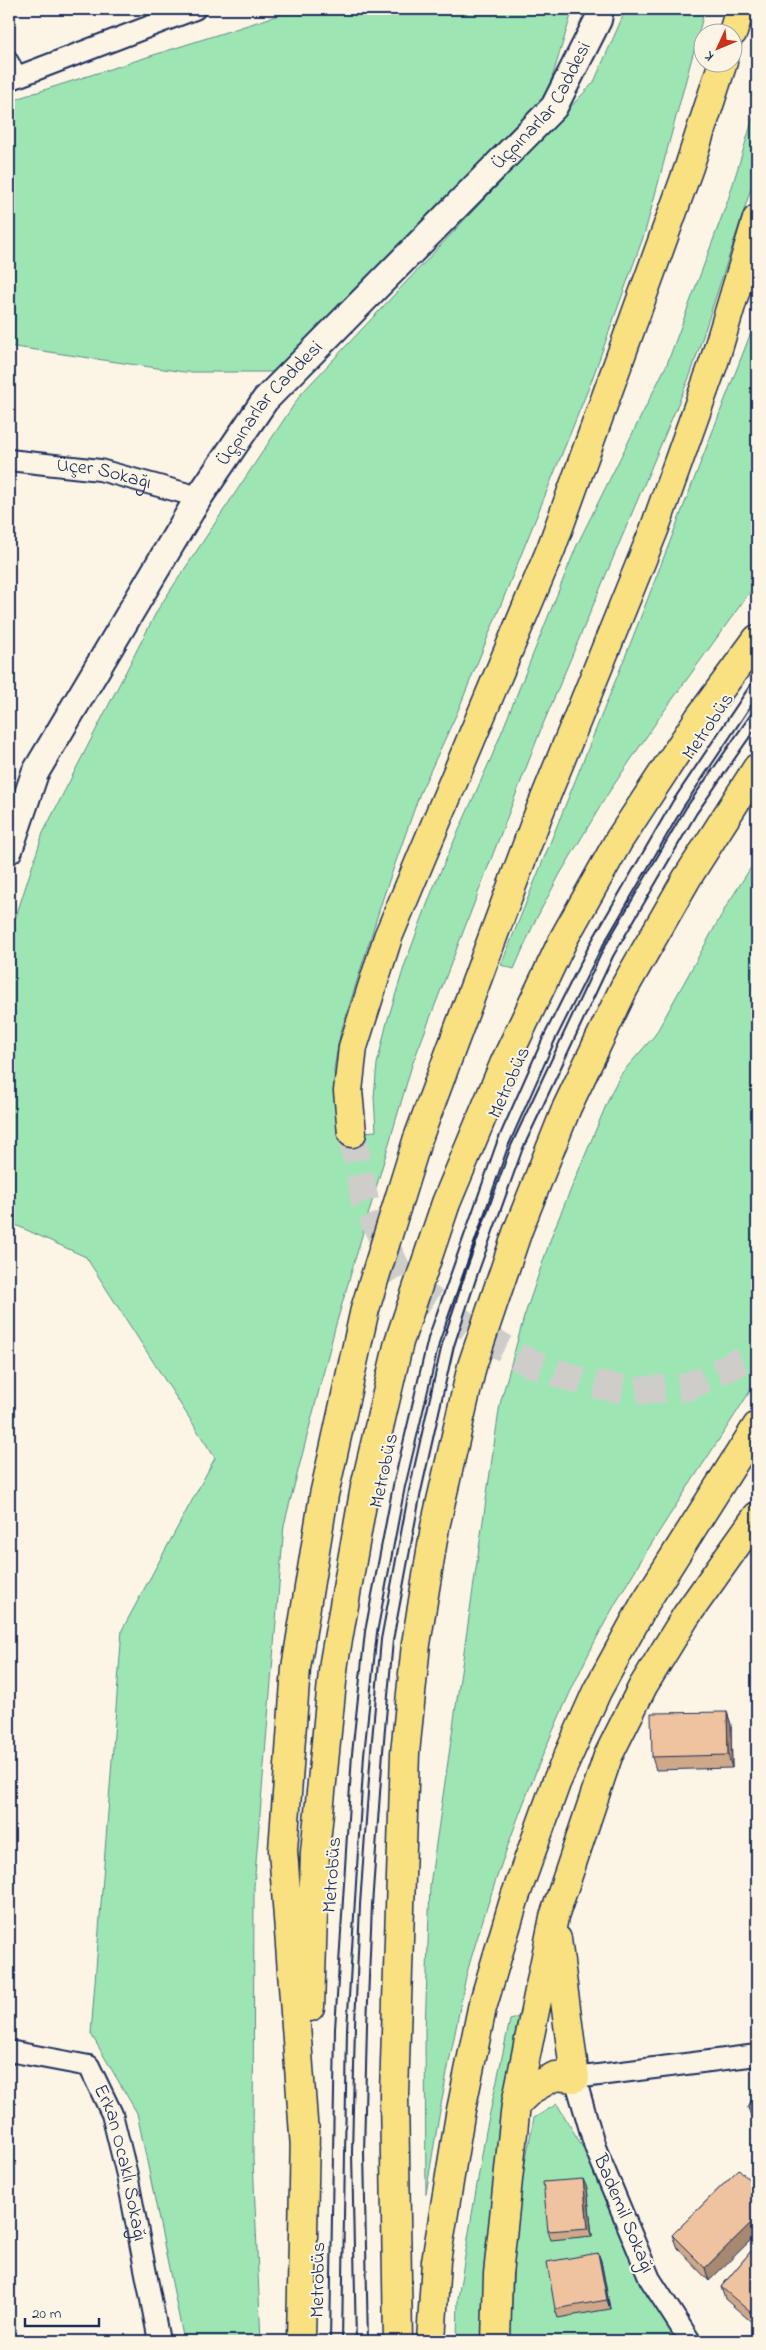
<svg xmlns="http://www.w3.org/2000/svg" width="766" height="2350" viewBox="0 0 766 2350" font-family="'Indie Flower',sans-serif">
  <style>
    .green { fill: #9de6b4; stroke: #5c8a89 }
    .lines { fill: none; stroke-linecap: round; stroke-linejoin: round }
    .trunk-tunnel { stroke: #cfcdca; stroke-width: 28; stroke-dasharray: 28 14; stroke-linecap: butt }
    .service-casing { stroke: #1b2f5e; stroke-width: 14 }
    .minor-casing { stroke: #1b2f5e; stroke-width: 24 }
    .tertiary-casing { stroke: #1b2f5e; stroke-width: 30 }
    .trunk-casing { stroke: #1b2f5e; stroke-width: 31 }
    .service { stroke: #fcf5e5; stroke-width: 10 }
    .minor { stroke: #fcf5e5; stroke-width: 20 }
    .tertiary { stroke: #fcf5e5; stroke-width: 26 }
    .trunk { stroke: #f9e181; stroke-width: 28 }
    .wall { fill: #cea889; stroke: #1b2f5e }
    .shaded-wall { fill: #a7886f; stroke: #1b2f5e }
    .building { fill: #efc39f; stroke: #1b2f5e }
    .labels { text-anchor: middle; dominant-baseline: central; stroke-width: 4; stroke-linejoin: round; paint-order: stroke }
    .street-label { font-size: 20px; fill: #1b2f5e; stroke: #fcf5e5 }
  </style>
  <rect width="100%" height="100%" fill="#fcf5e5"/>
  <filter id="ink" filterUnits="userSpaceOnUse"><feTurbulence type="fractalNoise" baseFrequency=".02" numOctaves="2"/><feDisplacementMap in="SourceGraphic" scale="10" xChannelSelector="R" yChannelSelector="G"/><feConvolveMatrix kernelMatrix="1 2 1 2 8 2 1 2 1" color-interpolation-filters="sRGB"/></filter>
  <g filter="url(#ink)">
    <path class="green" d="M 298,9 L 573,9 L 547,94 L 273,372 L 184,372 L 9,346 L 9,104 L 22,97 Z
      M 626,9 L 705,9 L 645,232 L 591,382 L 457,713 L 420,793 L 383,898 L 340,1035 L 334,1069 L 337,1134 L 376,1131 L 374,1097 L 377,1064 L 387,1022 L 405,964 L 434,886 L 492,756 L 577,545 L 667,364 L 728,200 L 757,105 L 757,170 L 691,373 L 541,729 L 412,1065 L 335,1328 L 284,1525 L 254,1886 L 253,2159 L 261,2341 L 184,2341 L 137,2113 L 91,2034 L 122,1630 L 215,1458 L 86,1257 L 9,1222 L 9,938 L 43,833 L 158,609 L 301,394 L 594,82 Z
      M 757,317 L 757,582 L 659,718 L 607,795 L 560,874 L 535,921 L 514,969 L 501,965 L 631,642 Z
      M 757,858 L 757,1380 C 700,1472 635,1560 587,1657 C 539,1755 501,1857 470,1962 C 464,1981 461,2002 457,2023 C 445,2080 435,2137 426,2194 L 425,2031 L 430,1885 L 500,1404 L 524,1317 L 553,1232 L 612,1091 L 621,1074 L 655,1035 L 727,905 Z
      M 521,2016 L 502,2101 L 484,2341 L 457,2341 L 458,2298 L 486,2131 L 510,2020 Z
      M 557,2104 L 690,2328 L 688,2341 L 510,2341 L 517,2202 L 534,2118 Z"/>
    <g class="lines">
      <path class="trunk-tunnel" d="M 352,1133 L 365,1201 L 402,1280 L 473,1330 L 528,1362 L 585,1383 L 635,1391 L 688,1387 L 757,1353"/>
      <defs>
        <path id="service" d="M 9,54 L 21,74
          M 336,2341 L 341,2029 L 358,1754 L 371,1632 L 399,1486 L 434,1339 L 503,1143 L 549,1039 L 595,947 L 678,804 L 757,686
          M 362,2341 L 358,2153 L 361,2025 L 366,1905 L 377,1751 L 387,1640 L 415,1491 L 448,1345 L 472,1272 L 517,1147 L 608,953 L 691,811 L 757,716"/>
        <g id="minor">
          <path d="M 9,80 L 195,9"/>
          <path id="s1" d="M 9,460 L 100,470 L 199,497"/>
          <path id="s2" d="M 9,2051 L 89,2066 L 112,2114 L 127,2175 L 159,2341"/>
          <path d="M 690,2341 L 650,2279 L 595,2147 L 575,2078 L 757,2055"/>
        </g>
        <g id="tertiary">
          <path id="s3" d="M 9,850 L 35,773 L 199,497 L 265,400 L 554,107 L 598,20 L 600,9"/>
        </g>
        <path id="trunk" d="M 733,32 L 740,9
          M 352,1133 L 348,1091 L 353,1047 L 388,937 L 551,549 L 689,167 L 723,62
          M 310,2007 L 315,1852 L 334,1662 L 365,1487 L 399,1342 L 446,1203 L 505,1062 L 564,938 L 619,840 L 699,718 L 757,639
          M 516,2104 L 532,2089 L 555,2076 L 575,2078 L 557,1939
          M 305,2148 L 283,1850 L 296,1668 L 324,1495 L 365,1309 L 417,1141 L 537,818 L 654,530 L 714,362 L 757,219
          M 301,2341 L 305,2130
          M 398,2341 L 394,2094 L 405,1753 L 416,1644 L 435,1527 L 472,1366 L 518,1230 L 567,1107 L 624,988 L 687,878 L 757,768
          M 431,2341 L 436,2261 L 460,2115 L 482,2008 L 515,1897 L 556,1783 L 597,1691 L 645,1603 L 757,1426
          M 496,2341 L 498,2274 L 516,2104 L 554,1917 L 608,1756 L 643,1686 L 686,1616 L 757,1516"/>
      </defs>
      <use href="#service" class="service-casing"/>
      <use href="#minor" class="minor-casing"/>
      <use href="#tertiary" class="tertiary-casing"/>
      <use href="#trunk" class="trunk-casing"/>
      <use href="#service" class="service"/>
      <use href="#minor" class="minor"/>
      <use href="#tertiary" class="tertiary"/>
      <use href="#trunk" class="trunk"/>
    </g>
    <path class="wall" d="M 727,1712 L 731,1725 L 732,1768 L 656,1770 L 652,1757 Z
      M 757,2087 L 757,2125 L 754,2124 L 748,2108 Z
      M 739,2169 L 709,2281 L 677,2248 L 672,2235 Z
      M 587,2188 L 592,2236 L 551,2240 L 548,2231 Z
      M 757,2244 L 755,2325 L 725,2299 L 721,2287 Z
      M 598,2253 L 601,2261 L 610,2309 L 558,2318 L 555,2309 Z"/>
    <path class="shaded-wall" d="M 727,1712 L 731,1725 L 732,1768 L 728,1755 Z
      M 583,2179 L 587,2188 L 592,2236 L 588,2228 Z
      M 757,2217 L 757,2234 L 709,2281 L 705,2268 Z
      M 598,2253 L 601,2261 L 610,2309 L 607,2300 Z
      M 757,2304 L 757,2323 L 755,2325 L 750,2312 Z"/>
    <path class="building" d="M 727,1712 L 728,1755 L 652,1757 L 651,1713 Z
      M 757,2087 L 757,2112 L 748,2108 Z
      M 739,2169 L 757,2188 L 757,2217 L 705,2268 L 672,2235 Z
      M 583,2179 L 588,2228 L 548,2231 L 543,2182 Z
      M 757,2244 L 757,2304 L 750,2312 L 721,2287 Z
      M 598,2253 L 607,2300 L 555,2309 L 547,2262 Z"/>
  </g>
  <g class="labels">
    <g class="street-label">
      <text stroke="none"><textPath href="#s3" startOffset="925">Üçpınarlar Caddesi</textPath></text>
      <text stroke="none"><textPath href="#s3" startOffset="520">Üçpınarlar Caddesi</textPath></text>
      <text stroke="none"><textPath href="#s1" startOffset="96">Üçer Sokağı</textPath></text>
      <text transform="translate(709 727) rotate(-56)">Metrobüs</text>
      <text transform="translate(510 1083) rotate(-66)">Metrobüs</text>
      <text transform="translate(385 1471) rotate(-78)">Metrobüs</text>
      <text transform="translate(333 1875) rotate(-86)">Metrobüs</text>
      <text stroke="none"><textPath href="#s2" startOffset="184">Erkan Ocaklı Sokağı</textPath></text>
      <text transform="translate(623 2214) rotate(67)">Bademil Sokağı</text>
      <text transform="translate(319 2280) rotate(-89)">Metrobüs</text>
    </g>
  </g>
  <rect width="766" height="2350" fill="none" stroke="#fcf5e5" stroke-width="30"/>
  <rect x="15" y="15" width="736" height="2320" fill="none" stroke="#1b2f5e" stroke-width="2" filter="url(#ink)"/>
  <g transform="translate(718 48) rotate(226)"><circle r="24" fill="#fcf5e5" stroke="#a2a6af"/>
  <path d="M0-4L9 19L0 12L-9 19Z" fill="#c8321e"/>
  <text y="-8" font-size="14" font-weight="bold" text-anchor="middle" fill="#1b2f5e">K</text>
  </g>
  <path d="M25 2318v8h74v-8" fill="none" stroke="#1b2f5e" stroke-width="2.5"/>
  <text x="32" y="2318" font-size="15" fill="#1b2f5e" stroke="#fcf5e5" stroke-width="4" paint-order="stroke">20 m</text>
</svg>
